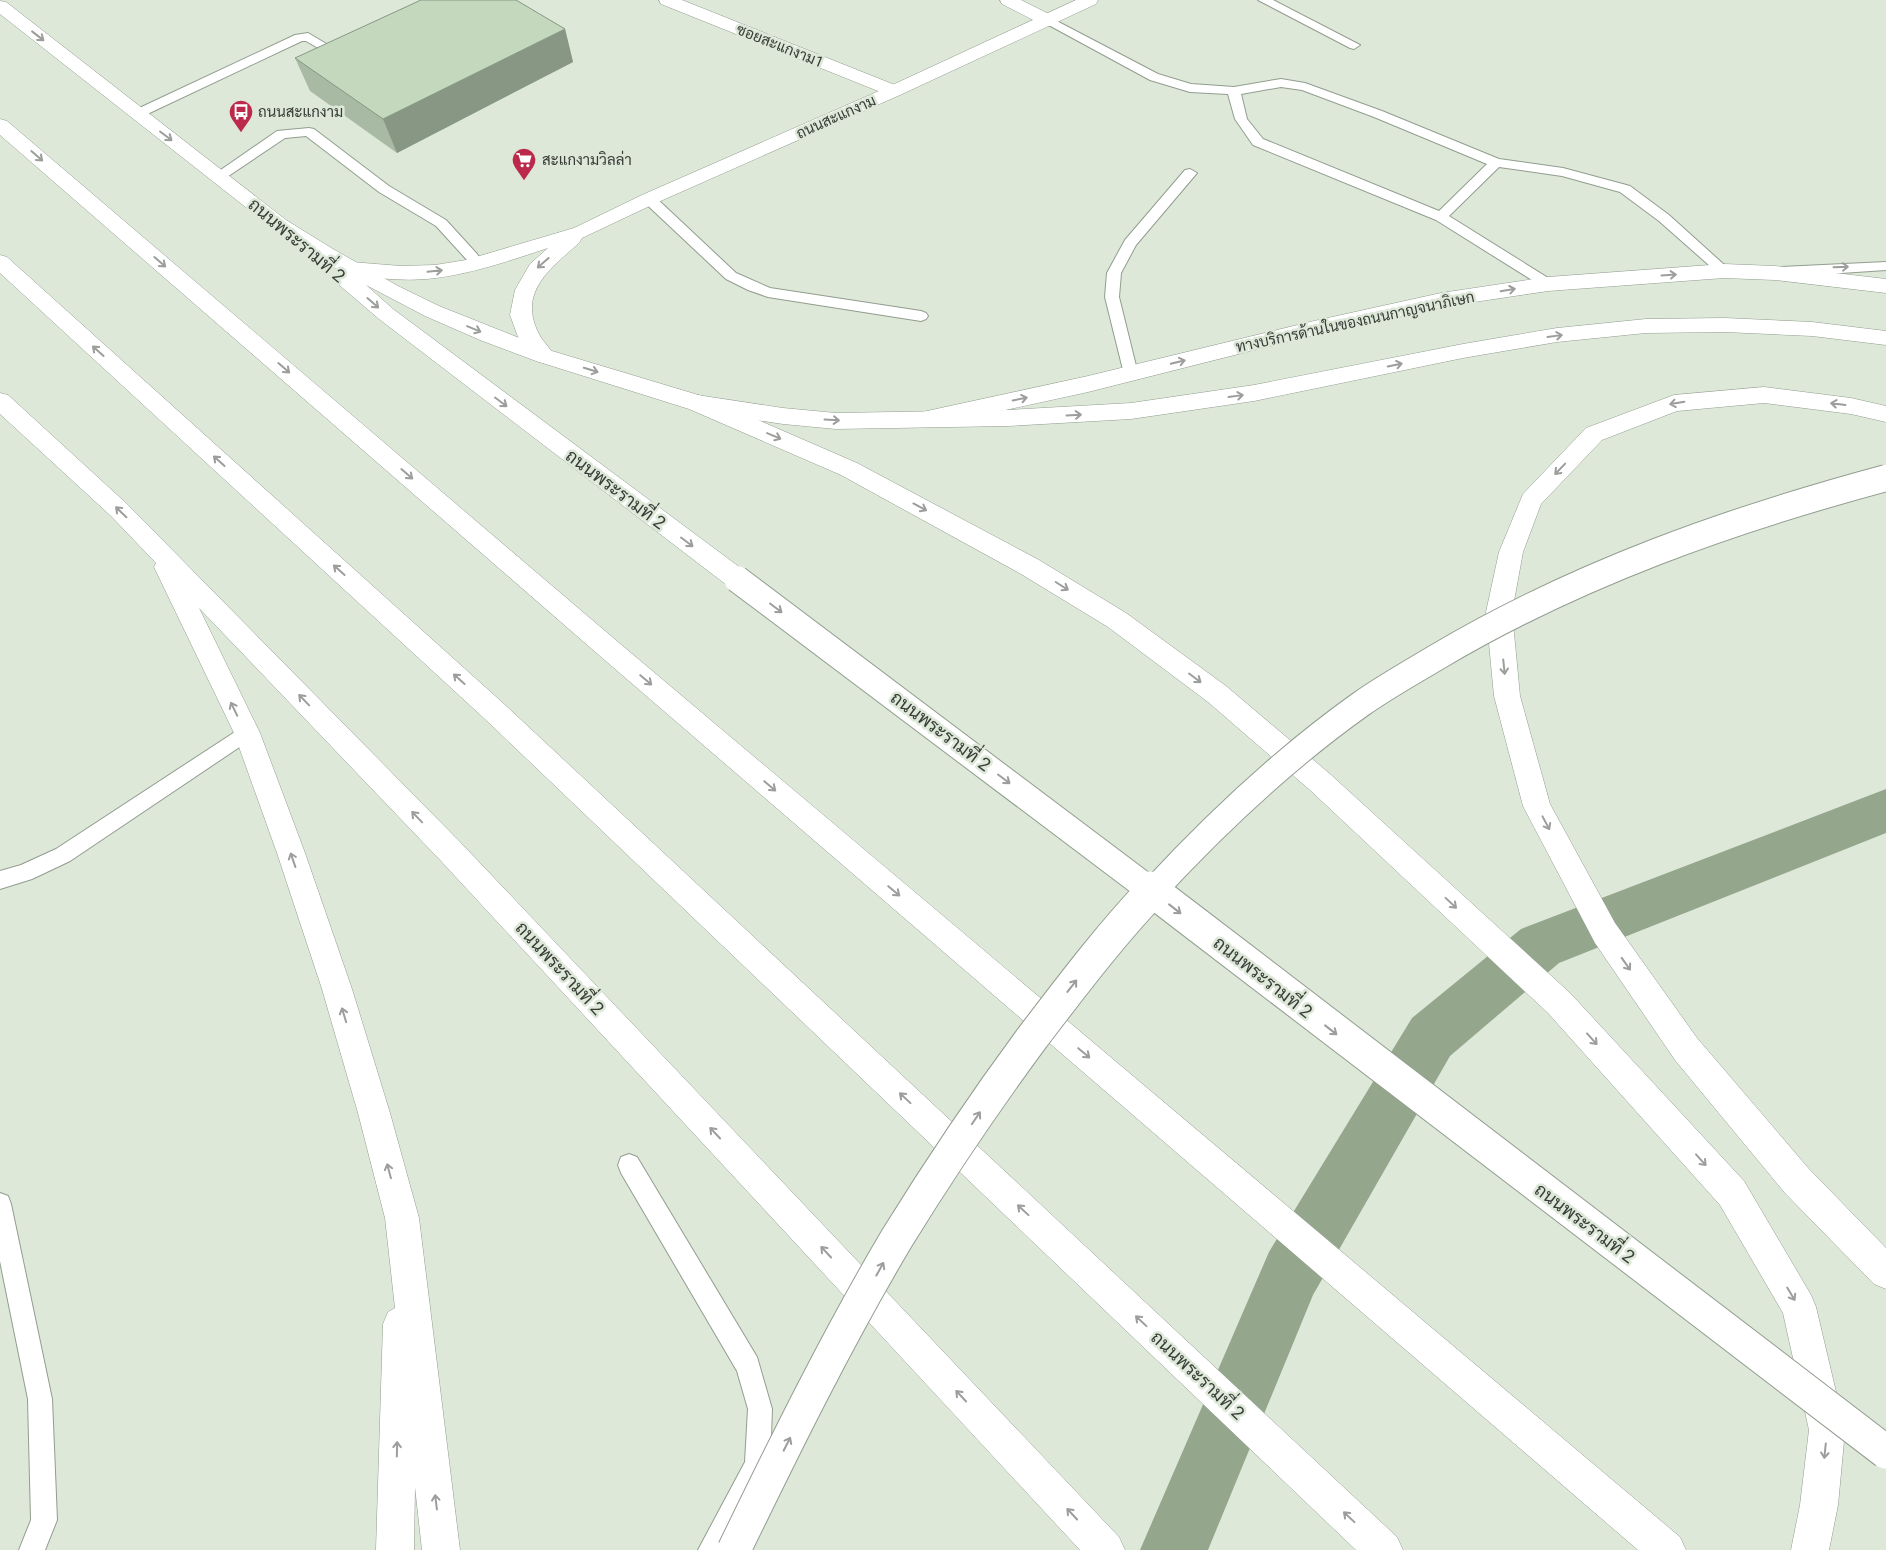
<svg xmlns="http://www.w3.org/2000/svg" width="1886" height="1550" viewBox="0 0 1886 1550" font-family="Roboto,Sarabun,sans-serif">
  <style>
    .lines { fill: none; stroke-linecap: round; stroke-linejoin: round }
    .canal { fill: #94a78d; fill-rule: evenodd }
    .service-casing { stroke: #929d8f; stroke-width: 2 }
    .minor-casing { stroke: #929d8f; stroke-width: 1 }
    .tertiary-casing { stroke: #929d8f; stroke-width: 1 }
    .secondary-casing { stroke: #929d8f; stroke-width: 1 }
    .trunk-casing { stroke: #929d8f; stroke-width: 1 }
    .service { fill: #fff; fill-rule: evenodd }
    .minor { fill: #fff; fill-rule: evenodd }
    .tertiary { fill: #fff; fill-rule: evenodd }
    .secondary { fill: #fff; fill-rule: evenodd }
    .trunk { fill: #fff; fill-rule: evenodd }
    .secondary-bridge-far1-casing { stroke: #929d8f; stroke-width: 28; stroke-linecap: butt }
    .secondary-bridge-casing { stroke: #929d8f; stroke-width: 35; stroke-linecap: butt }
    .motorway-bridge-far1-casing { stroke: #929d8f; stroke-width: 28; stroke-linecap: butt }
    .motorway-bridge-casing { stroke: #929d8f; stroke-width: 35; stroke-linecap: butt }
    .secondary-bridge-far1 { stroke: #fff; stroke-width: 26 }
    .secondary-bridge { stroke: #fff; stroke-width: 33 }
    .motorway-bridge-far1 { stroke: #fff; stroke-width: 26 }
    .motorway-bridge { stroke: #fff; stroke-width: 33 }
    .wall { fill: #a8baa3 }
    .shaded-wall { fill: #889784 }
    .building { fill: #c3d8bd; stroke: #889784 }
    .oneway { stroke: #9c9e9b }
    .labels { text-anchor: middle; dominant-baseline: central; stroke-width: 5; stroke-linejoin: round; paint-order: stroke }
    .far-street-label { font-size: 15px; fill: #383d37; stroke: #dde8d9 }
    .far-poi-label { font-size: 15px; fill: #383d37; stroke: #dde8d9; text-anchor: start }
    .street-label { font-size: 18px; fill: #383d37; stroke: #dde8d9 }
  </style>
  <rect width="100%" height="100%" fill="#dde8d9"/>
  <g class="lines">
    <path class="canal" d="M 1886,789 L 1886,833 L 1559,963 L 1450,1056 L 1313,1295 L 1208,1550 L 1140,1550 L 1269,1252 L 1412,1018 L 1521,929 Z"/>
    <defs>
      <path id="service" d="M 1258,0 L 1273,0 L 1360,45 L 1354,49 L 1350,48 Z
        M 1049,17 L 1158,74 L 1191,84 L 1234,87 L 1281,79 L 1305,83 L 1382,111 L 1499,159 L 1563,168 L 1630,186 L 1669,215 L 1731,271 L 1729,274 L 1719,274 L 1659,221 L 1620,192 L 1562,176 L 1499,167 L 1449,216 L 1553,281 L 1555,284 L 1553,287 L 1543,287 L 1436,220 L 1253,145 L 1235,119 L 1228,94 L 1190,92 L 1150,80 L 1045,23 L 1043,21 L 1045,19 ZM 1281,87 L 1302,90 L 1374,117 L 1487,164 L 1439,211 L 1263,139 L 1247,119 L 1241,94 Z
        M 308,33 L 347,56 L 341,60 L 337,59 L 306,41 L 302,41 L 141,117 L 137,118 L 131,114 L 133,111 L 295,35 Z
        M 309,128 L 314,129 L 389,186 L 446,220 L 477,254 L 479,257 L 477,260 L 467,260 L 436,226 L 379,192 L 306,136 L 285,138 L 224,179 L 214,179 L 212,176 L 277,131 Z
        M 1190,169 L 1197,173 L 1136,245 L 1121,273 L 1119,297 L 1138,374 L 1135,378 L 1130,379 L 1125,378 L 1105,297 L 1107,273 L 1125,240 L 1185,170 Z
        M 649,195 L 654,196 L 736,273 L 770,288 L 921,311 L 926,313 L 928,316 L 926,319 L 921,321 L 768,297 L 748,290 L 726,279 L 644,202 L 642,199 Z
        M 1886,262 L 1886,270 L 1781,277 L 1776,275 L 1774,272 L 1776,269 L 1781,267 Z
        M 247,725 L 253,728 L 256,733 L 253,738 L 70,861 L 32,879 L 0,889 L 0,871 L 21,865 L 56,849 L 241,728 Z
        M 629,1154 L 637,1157 L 757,1357 L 772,1409 L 770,1464 L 725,1550 L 698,1550 L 745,1462 L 748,1409 L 737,1371 L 621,1173 L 618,1165 L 621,1157 Z
        M 0,1193 L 8,1196 L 11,1204 L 52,1399 L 57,1520 L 45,1550 L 19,1550 L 31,1520 L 28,1399 L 0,1261 Z"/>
      <path id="minor" d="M 659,0 L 682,0 L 900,87 L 903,91 L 900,95 L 894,96 L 888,95 L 661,4 Z
        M 1000,0 L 1021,0 L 1055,17 L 1058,21 L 1055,25 L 1049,26 L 1043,25 L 1002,4 Z"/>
      <path id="tertiary" d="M 1076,0 L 1098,0 L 1096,4 L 900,95 L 656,203 L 582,238 L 579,243 C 551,268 517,292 539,334 C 543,342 550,348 555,356 L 552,361 L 544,363 L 536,361 L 518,337 L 510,315 L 515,290 L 530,264 L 548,248 C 512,260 474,273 436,278 C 408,282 379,278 351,276 L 344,274 L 341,269 L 344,264 L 351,262 L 401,266 L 435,265 L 466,260 L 574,228 L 642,195 L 888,87 Z"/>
      <path id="secondary" d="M 0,1 L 6,2 L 286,220 L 333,249 L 398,286 L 439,306 L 552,351 L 705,397 L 857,463 L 1039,560 L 1126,613 L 1226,686 L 1330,774 L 1570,993 L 1744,1181 L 1811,1295 L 1816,1307 L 1845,1430 L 1838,1505 L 1829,1550 L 1791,1550 L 1800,1505 L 1809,1430 L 1783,1313 L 1720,1205 L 1548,1013 L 1310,790 L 1208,702 L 1108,627 L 1021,574 L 841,475 L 689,409 L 536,361 L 480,340 L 425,316 L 366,285 L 393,309 L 746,572 L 749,579 L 746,586 L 737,589 L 728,586 L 379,319 L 338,284 L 335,279 L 338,274 L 343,273 L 298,244 L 290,242 L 0,14 Z
        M 1724,264 L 1775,266 L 1886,279 L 1886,293 L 1775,280 L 1724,278 L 1548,291 L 1441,307 L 1314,335 L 1088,392 L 927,427 L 919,425 L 916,419 L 919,413 L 927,411 L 1088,376 L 1314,321 L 1441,293 L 1548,277 Z
        M 0,393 L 8,395 L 127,504 L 461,843 L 1119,1537 L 1125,1550 L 1080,1550 L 441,861 L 199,608 L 260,733 L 305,853 L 352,989 L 390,1113 L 419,1218 L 460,1550 L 422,1550 L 415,1487 L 414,1550 L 376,1550 L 383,1324 L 388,1312 L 395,1308 L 385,1218 L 358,1113 L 322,989 L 277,853 L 234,733 L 154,567 L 156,563 L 111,516 L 0,414 Z"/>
      <path id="trunk" d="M 0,119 L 7,121 L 618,642 L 1680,1537 L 1686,1550 L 1638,1550 L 600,656 L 0,135 Z
        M 0,255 L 7,257 L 504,704 L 1397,1537 L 1403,1550 L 1356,1550 L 486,720 L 0,273 Z
        M 1725,318 L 1812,322 L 1886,331 L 1886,345 L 1812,336 L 1725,332 L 1646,333 L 1557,342 L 1463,358 L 1254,401 L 1131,419 L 1008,426 L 836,429 L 783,424 L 697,411 L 689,409 L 686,403 L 689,397 L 697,395 L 783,408 L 836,413 L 1008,410 L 1131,403 L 1254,385 L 1463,344 L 1557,328 L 1646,319 Z
        M 1764,387 L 1851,398 L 1886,406 L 1886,422 L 1851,414 L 1764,403 L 1677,411 L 1602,440 L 1541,504 L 1523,552 L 1512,612 L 1520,696 L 1550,804 L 1615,923 L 1697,1038 L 1809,1169 L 1886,1248 L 1886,1289 L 1874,1284 L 1785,1193 L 1675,1060 L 1595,943 L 1523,806 L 1494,696 L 1486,612 L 1499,552 L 1523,494 L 1586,428 L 1674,395 Z"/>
    </defs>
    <use href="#service" class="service-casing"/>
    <use href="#minor" class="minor-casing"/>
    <use href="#tertiary" class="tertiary-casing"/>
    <use href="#secondary" class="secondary-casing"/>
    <use href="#trunk" class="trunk-casing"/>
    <use href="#service" class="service"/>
    <use href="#minor" class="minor"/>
    <use href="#tertiary" class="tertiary"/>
    <use href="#secondary" class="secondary"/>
    <use href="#trunk" class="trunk"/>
    <defs>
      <path id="secondary-bridge-far1" d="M 737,579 L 1150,890"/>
      <path id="secondary-bridge" d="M 1149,888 L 1886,1452"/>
      <path id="motorway-bridge-far1" d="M 1154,890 C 1217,822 1285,758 1361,704 C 1385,687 1412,672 1437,657 C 1577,574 1730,520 1886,478"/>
      <path id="motorway-bridge" d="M 734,1550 C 785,1445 837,1339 897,1238 C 939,1170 984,1103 1032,1038 C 1071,987 1110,935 1155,888"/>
    </defs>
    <use href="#secondary-bridge-far1" class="secondary-bridge-far1-casing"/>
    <use href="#secondary-bridge" class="secondary-bridge-casing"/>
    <use href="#motorway-bridge-far1" class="motorway-bridge-far1-casing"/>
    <use href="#motorway-bridge" class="motorway-bridge-casing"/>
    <use href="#secondary-bridge-far1" class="secondary-bridge-far1"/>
    <use href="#secondary-bridge" class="secondary-bridge"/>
    <use href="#motorway-bridge-far1" class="motorway-bridge-far1"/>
    <use href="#motorway-bridge" class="motorway-bridge"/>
  </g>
  <path class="wall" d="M 565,29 L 573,62 L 397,153 L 310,91 L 295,58 Z"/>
  <path class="shaded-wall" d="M 565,29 L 573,62 L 397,153 L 383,119 Z"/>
  <path class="building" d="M 421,0 L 516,0 L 565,29 L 383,119 L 295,58 Z"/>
  <defs><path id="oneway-shaft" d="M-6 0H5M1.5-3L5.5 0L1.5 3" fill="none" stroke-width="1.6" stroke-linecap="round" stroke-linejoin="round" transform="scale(1.25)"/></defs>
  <g class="oneway">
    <use href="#oneway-shaft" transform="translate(38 36) rotate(38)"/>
    <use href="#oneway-shaft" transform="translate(166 136) rotate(37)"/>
    <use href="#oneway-shaft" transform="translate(37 156) rotate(41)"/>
    <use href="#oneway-shaft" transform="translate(160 262) rotate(41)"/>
    <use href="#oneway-shaft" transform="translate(543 263) rotate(139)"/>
    <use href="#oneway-shaft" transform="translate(1841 267) rotate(-2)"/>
    <use href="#oneway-shaft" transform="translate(435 271) rotate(-6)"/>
    <use href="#oneway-shaft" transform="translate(1669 275) rotate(-4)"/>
    <use href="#oneway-shaft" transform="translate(1508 290) rotate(-9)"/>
    <use href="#oneway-shaft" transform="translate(373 303) rotate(41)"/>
    <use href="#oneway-shaft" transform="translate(474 329) rotate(23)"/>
    <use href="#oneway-shaft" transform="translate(1555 336) rotate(-8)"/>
    <use href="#oneway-shaft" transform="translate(98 351) rotate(-138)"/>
    <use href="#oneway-shaft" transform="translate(1178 362) rotate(-14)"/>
    <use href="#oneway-shaft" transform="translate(1395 365) rotate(-12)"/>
    <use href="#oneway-shaft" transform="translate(284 368) rotate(41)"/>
    <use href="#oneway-shaft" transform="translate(591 370) rotate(17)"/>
    <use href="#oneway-shaft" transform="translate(1236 396) rotate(-8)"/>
    <use href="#oneway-shaft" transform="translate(1020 399) rotate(-12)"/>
    <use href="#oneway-shaft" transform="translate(501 402) rotate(37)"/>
    <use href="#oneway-shaft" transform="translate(1677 403) rotate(170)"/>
    <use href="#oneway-shaft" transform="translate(1838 404) rotate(-173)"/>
    <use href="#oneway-shaft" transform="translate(1074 415) rotate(-3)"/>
    <use href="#oneway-shaft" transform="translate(832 420) rotate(3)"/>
    <use href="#oneway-shaft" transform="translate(774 436) rotate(23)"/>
    <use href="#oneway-shaft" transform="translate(219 461) rotate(-138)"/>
    <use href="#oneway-shaft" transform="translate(1560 469) rotate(134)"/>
    <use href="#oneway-shaft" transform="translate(407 474) rotate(41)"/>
    <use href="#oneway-shaft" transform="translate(920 507) rotate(28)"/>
    <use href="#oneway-shaft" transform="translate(121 512) rotate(-136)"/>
    <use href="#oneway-shaft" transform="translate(687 542) rotate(37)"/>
    <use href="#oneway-shaft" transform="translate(339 570) rotate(-138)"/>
    <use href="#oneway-shaft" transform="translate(1062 586) rotate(32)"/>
    <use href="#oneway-shaft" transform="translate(776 608) rotate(37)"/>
    <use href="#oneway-shaft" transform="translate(1504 667) rotate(84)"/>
    <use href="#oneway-shaft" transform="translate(1195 678) rotate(37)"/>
    <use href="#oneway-shaft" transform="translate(459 679) rotate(-138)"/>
    <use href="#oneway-shaft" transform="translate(646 680) rotate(40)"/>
    <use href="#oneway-shaft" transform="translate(304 700) rotate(-134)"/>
    <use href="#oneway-shaft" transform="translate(234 709) rotate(-116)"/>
    <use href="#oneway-shaft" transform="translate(1004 779) rotate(37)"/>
    <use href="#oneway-shaft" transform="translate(770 786) rotate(40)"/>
    <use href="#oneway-shaft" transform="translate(417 817) rotate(-134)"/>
    <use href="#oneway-shaft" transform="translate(1546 823) rotate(62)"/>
    <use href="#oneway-shaft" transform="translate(293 860) rotate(-109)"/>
    <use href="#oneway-shaft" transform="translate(894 891) rotate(40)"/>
    <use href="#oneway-shaft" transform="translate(1451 903) rotate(43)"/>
    <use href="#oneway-shaft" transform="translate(1175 909) rotate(38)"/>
    <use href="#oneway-shaft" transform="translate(1626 964) rotate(55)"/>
    <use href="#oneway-shaft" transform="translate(1072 986) rotate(-52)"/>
    <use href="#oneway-shaft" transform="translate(344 1015) rotate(-107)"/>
    <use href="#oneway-shaft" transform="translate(1331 1030) rotate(38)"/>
    <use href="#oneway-shaft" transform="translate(1592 1039) rotate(48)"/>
    <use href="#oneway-shaft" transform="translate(1084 1053) rotate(40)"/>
    <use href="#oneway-shaft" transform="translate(905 1098) rotate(-137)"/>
    <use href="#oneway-shaft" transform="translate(976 1118) rotate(-56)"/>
    <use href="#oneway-shaft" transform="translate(715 1133) rotate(-133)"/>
    <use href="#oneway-shaft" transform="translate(1701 1160) rotate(48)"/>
    <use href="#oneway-shaft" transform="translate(389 1171) rotate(-105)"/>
    <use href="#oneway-shaft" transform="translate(1023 1210) rotate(-137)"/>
    <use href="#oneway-shaft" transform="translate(826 1252) rotate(-133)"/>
    <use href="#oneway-shaft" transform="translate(880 1269) rotate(-61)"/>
    <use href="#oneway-shaft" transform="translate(1791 1294) rotate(59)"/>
    <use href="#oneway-shaft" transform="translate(1141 1321) rotate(-137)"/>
    <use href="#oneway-shaft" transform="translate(961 1396) rotate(-133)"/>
    <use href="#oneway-shaft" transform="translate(787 1444) rotate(-63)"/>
    <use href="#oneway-shaft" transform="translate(397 1449) rotate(-89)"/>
    <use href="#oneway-shaft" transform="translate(1825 1451) rotate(96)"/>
    <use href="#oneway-shaft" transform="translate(436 1502) rotate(-97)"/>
    <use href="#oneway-shaft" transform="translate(1072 1514) rotate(-133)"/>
    <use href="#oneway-shaft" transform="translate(1349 1517) rotate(-137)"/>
  </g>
  <defs>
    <symbol id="bus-pin" viewBox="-11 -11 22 30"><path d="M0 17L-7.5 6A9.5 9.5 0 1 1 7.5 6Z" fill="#bb2a4b" stroke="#dde8d9"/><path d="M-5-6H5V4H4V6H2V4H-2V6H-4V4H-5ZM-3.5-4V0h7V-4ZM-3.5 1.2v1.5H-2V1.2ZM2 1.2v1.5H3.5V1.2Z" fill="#fff"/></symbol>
    <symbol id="supermarket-pin" viewBox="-11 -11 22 30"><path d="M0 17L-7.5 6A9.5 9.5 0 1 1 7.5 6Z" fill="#bb2a4b" stroke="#dde8d9"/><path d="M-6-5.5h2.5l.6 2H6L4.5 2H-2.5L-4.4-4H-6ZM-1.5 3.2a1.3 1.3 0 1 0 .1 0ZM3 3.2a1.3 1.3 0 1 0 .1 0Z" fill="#fff"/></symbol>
  </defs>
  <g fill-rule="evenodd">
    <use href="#bus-pin" x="227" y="98" width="28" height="38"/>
    <use href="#supermarket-pin" x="510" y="146" width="28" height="38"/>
  </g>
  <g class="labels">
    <g class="far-street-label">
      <text transform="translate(780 46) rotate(22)">ซอยสะแกงาม1</text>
      <text transform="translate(836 117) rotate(-24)">ถนนสะแกงาม</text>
      <text transform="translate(1355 322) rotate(-12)">ทางบริการด้านในของถนนกาญจนาภิเษก</text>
    </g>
    <g class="far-poi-label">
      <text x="258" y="112">ถนนสะแกงาม</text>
      <text x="542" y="160">สะแกงามวิลล่า</text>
    </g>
    <g class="street-label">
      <text transform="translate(297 240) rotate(40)">ถนนพระรามที่ 2</text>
      <text transform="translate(616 489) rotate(37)">ถนนพระรามที่ 2</text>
      <text transform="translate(941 731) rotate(37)">ถนนพระรามที่ 2</text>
      <text transform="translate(560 968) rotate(47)">ถนนพระรามที่ 2</text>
      <text transform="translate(1263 977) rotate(38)">ถนนพระรามที่ 2</text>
      <text transform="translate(1585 1223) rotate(37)">ถนนพระรามที่ 2</text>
      <text transform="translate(1198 1375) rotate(43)">ถนนพระรามที่ 2</text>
    </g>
  </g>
</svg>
